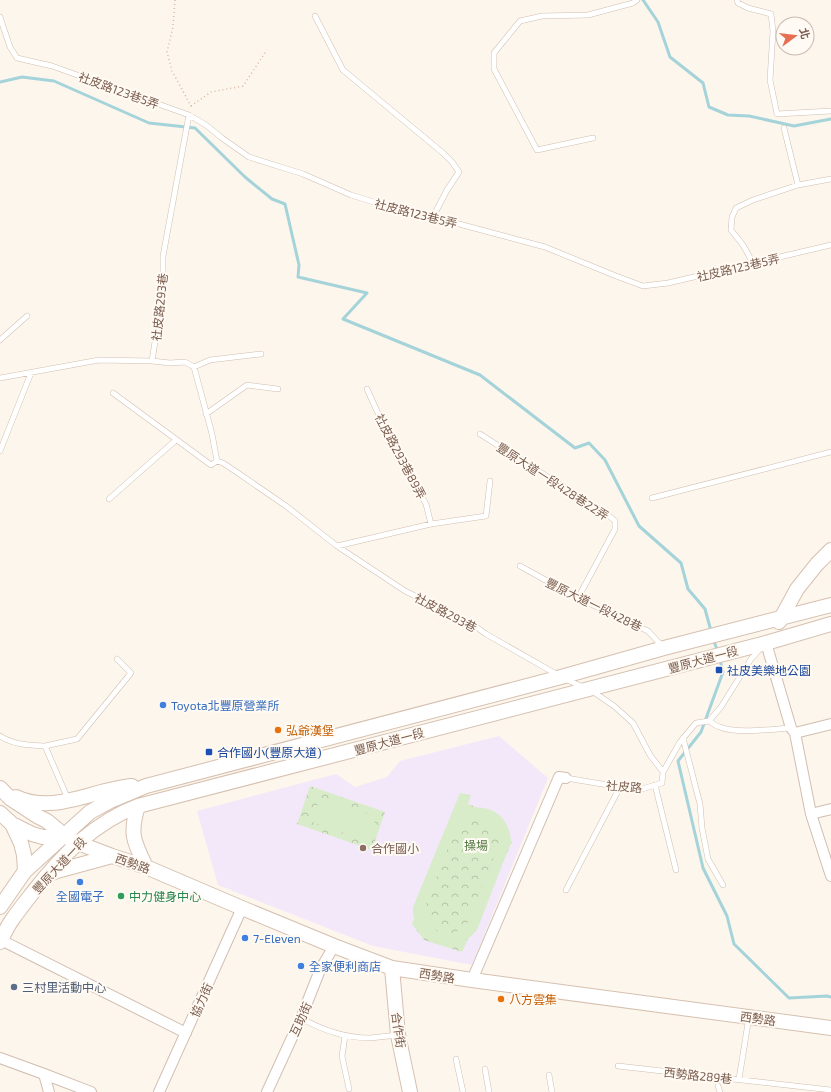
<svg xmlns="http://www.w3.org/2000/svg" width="831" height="1092" viewBox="0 0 831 1092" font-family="'Exo 2','Noto Sans TC',sans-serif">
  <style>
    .education { fill: #f3e8fa }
    .park { fill: url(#park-crowns) }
    .pitch { fill: #d8ecc9; fill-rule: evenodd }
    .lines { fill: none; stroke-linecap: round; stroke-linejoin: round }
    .stream { stroke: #a5d3da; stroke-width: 3 }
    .lane-casing { stroke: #d1beb0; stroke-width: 6 }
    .street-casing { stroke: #d1beb0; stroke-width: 12 }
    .secondary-casing { stroke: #d6c0b0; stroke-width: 16 }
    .path { stroke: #d9b8a5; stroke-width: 1.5; stroke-dasharray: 1 3; stroke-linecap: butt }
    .lane { stroke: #fff; stroke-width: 5 }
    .street { stroke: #fff; stroke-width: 10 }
    .secondary { stroke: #fff; stroke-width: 14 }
    .transit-dot { fill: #1a4fb4; stroke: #fffaf3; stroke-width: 1.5 }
    .shop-dot { fill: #3f7fe0; stroke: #fffaf3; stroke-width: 1.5 }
    .food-dot { fill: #e8710a; stroke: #fffaf3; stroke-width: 1.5 }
    .education-dot { fill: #8d6e63; stroke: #fffaf3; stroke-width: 1.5 }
    .leisure-dot { fill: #2e9e5b; stroke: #fffaf3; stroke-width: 1.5 }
    .service-dot { fill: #5c6f8a; stroke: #fffaf3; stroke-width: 1.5 }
    .labels { text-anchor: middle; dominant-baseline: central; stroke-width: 4; stroke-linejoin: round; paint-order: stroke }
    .street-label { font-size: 12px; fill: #7a5c4d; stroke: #fffaf3 }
    .transit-label { font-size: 12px; fill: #164399; stroke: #fffaf3; text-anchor: start }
    .shop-label { font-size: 12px; fill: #366cbe; stroke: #fffaf3; text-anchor: start }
    .food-label { font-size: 12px; fill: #c56008; stroke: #fffaf3; text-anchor: start }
    .park-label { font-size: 12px; fill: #537a41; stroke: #fffaf3 }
    .education-label { font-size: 12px; fill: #785e54; stroke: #fffaf3; text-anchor: start }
    .leisure-label { font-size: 12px; fill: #27864d; stroke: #fffaf3; text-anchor: start }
    .service-label { font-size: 12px; fill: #4e5e75; stroke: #fffaf3; text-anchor: start }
  </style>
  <defs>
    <pattern id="park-crowns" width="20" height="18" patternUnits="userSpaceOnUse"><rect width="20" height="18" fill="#d8ecc9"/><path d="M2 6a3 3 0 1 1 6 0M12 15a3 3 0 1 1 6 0" fill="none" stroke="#b4c2a5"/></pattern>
  </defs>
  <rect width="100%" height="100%" fill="#fdf6ec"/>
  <path class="education" d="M 499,736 L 548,778 L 472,965 L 373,946 L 218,885 L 197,811 L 336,774 L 355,787 L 387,777 L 400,761 Z"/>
  <path class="park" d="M 310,786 L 385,812 L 372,850 L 297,824 Z
    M 469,804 L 499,819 L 512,842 L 462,952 L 424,940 L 412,924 L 426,885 L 457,814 Z"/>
  <path class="pitch" d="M 460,793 L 471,795 L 466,809 C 491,803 510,817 511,842 L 477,930 C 453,960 412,944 413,907 ZM 473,819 C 489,819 499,829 499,844 L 467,924 C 450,942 425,933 425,907 L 455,830 L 463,822 Z
    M 320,797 L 377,817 L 367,841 L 312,822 Z"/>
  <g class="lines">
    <path class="stream" d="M 643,0 L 658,22 L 670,57 L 703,83 L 709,107 L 728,115 L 749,116 L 794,126 L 831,119
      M 0,82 L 22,77 L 54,81 L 149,123 L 195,128 L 245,177 L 272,199 L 285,204 L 299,265 L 298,277 L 367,293 L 343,319 L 480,375 L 575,448 L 589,443 L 605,460 L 639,526 L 681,563 L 688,589 L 705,609 L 711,631
      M 713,639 L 718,652
      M 720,660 L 723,672 L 701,732 L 678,761 L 703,868 L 727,916 L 734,944 L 789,998 L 827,996 L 831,997"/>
    <defs>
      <path id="lane" d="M 737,0 L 738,3 L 748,8 L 771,14 L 773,31 L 770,80 L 777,114 L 831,111
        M 315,16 L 343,70 L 443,153 L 452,162 L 459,172 L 447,190 L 433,217
        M 0,17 L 10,47 L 17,58 L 52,66 L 189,115 L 206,125 L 222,138 L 249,157 L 303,174 L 351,195 L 390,207 L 433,217 L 545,247 L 616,276 L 643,286 L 668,283 L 831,245
        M 784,128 L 798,185 L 831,179
        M 593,138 L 537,150 L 494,69 L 494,53 L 520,21 L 542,16 L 588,15 L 633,3 L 637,0
        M 753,263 L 743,245 L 731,230 L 732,217 L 736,208 L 753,200 L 798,185
        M 0,340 L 27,316
        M 152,361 L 163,290 L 163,256 L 189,115
        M 194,367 L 210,360 L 261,354
        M 0,378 L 99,360 L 152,361 L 170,363 L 185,362 L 194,367 L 212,434 L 217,461 L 223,463 L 238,473 L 286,506 L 337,546 L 405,591 L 472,624 L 486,634 L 558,675
        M 367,389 L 396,453 L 426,504 L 431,524 L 486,516 L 490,481
        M 113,393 L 211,465 L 217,461
        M 206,414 L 247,385 L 278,389
        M 480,434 L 608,515 L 615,521 L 615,529 L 578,598
        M 0,451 L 31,373
        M 652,498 L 831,452
        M 109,499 L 176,440
        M 337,546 L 431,524
        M 520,566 L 578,598 L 648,631 L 663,647
        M 565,679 L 583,687
        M 592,691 L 614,706 L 633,723 L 650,755 L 663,772
        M 709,721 C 712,723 716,726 720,727 C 736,734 773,729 791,728
        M 0,736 C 14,745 29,745 45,746 L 68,799
        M 683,738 L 700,804 L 702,828 L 708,859 L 723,885
        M 45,746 L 77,739 L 131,673 L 117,659
        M 566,778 L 620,787 L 642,789 L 662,783 L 663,772 L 680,742 L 696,723 L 709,721 L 721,707 L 751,659 L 761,648
        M 655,785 L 676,870
        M 566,890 L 620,787
        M 301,1018 C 322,1030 345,1038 370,1038 C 379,1037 389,1036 398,1035
        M 345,1036 L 342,1056 L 349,1089
        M 456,1059 L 463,1092
        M 618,1066 L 831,1090
        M 485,1069 L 489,1092
        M 549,1075 L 552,1092
        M 739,1079 L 749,1017
        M 718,1086 L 720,1092"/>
      <path id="street" d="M 766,643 L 791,728 L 795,733 L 811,814 L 831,876
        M 795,733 L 831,724
        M 811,814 L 831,809
        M 1,940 L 186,1033
        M 472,980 L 559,777 L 566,778
        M 0,1058 L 44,1074 L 91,1092
        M 44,1074 L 49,1092
        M 159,1092 L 242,908
        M 267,1092 L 301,1018 L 320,970 L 334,946"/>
      <path id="secondary" d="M 779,622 L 797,589 L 817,564 L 831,550
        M 0,788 L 11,799 L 37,816 L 47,821 L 65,836 L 78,843 L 112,856 L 146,867 L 242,908 L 334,946 L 392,968 L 472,980 L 831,1028
        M 16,797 C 53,815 94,789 132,786
        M 138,806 C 129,834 134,842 146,867
        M 0,813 L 12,824 L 32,834 L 43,837 L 65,836
        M 12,824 L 21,843 L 24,855 L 25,871
        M 49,874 L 57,871 L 112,856
        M 0,907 L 25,871 L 90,812 L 110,801 L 146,786 L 561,677 L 664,648 L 831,605
        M 0,942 C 4,934 7,927 12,920 C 19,910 27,900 34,891 C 62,855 95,822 138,806 L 766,643 L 831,624
        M 392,968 L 398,1035 L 410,1092"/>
    </defs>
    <use href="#lane" class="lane-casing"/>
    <use href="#street" class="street-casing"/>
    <use href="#secondary" class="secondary-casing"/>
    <path class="path" d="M 175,0 L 173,27 L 167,52 L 172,71 L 191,106 L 190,108
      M 191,106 L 211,92 L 243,86 L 267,50"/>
    <use href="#lane" class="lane"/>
    <use href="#street" class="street"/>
    <use href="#secondary" class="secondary"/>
  </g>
  <g class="transit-dot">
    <rect x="715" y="666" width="8" height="8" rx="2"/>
    <rect x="205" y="748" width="8" height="8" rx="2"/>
  </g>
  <g class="shop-dot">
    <circle cx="163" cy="705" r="4"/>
    <circle cx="80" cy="882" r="4"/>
    <circle cx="245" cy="938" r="4"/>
    <circle cx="301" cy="966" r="4"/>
  </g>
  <g class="food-dot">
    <circle cx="278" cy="730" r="4"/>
    <circle cx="501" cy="999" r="4"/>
  </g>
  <circle class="education-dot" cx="363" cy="848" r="4"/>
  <circle class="leisure-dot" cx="121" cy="896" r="4"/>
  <circle class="service-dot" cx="14" cy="987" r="4"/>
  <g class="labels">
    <g class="street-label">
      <text transform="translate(119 90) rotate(20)">社皮路123巷5弄</text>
      <text transform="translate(416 213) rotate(14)">社皮路123巷5弄</text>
      <text transform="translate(738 267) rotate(-13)">社皮路123巷5弄</text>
      <text transform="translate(159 307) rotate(-84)">社皮路293巷</text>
      <text transform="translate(401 456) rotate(62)">社皮路293巷89弄</text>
      <text transform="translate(553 481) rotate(33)">豐原大道一段428巷22弄</text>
      <text transform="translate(594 604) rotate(26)">豐原大道一段428巷</text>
      <text transform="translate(446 612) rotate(28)">社皮路293巷</text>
      <text transform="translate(703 659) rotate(-15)">豐原大道一段</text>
      <text transform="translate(389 741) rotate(-15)">豐原大道一段</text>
      <text transform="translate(624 786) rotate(4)">社皮路</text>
      <text transform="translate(133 863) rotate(19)">西勢路</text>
      <text transform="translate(59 865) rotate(-47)">豐原大道一段</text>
      <text transform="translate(437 975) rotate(9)">西勢路</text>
      <text transform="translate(201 1000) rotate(-66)">協力街</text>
      <text transform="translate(758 1018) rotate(8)">西勢路</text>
      <text transform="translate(300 1019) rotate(-66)">互助街</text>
      <text transform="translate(399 1030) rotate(82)">合作街</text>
      <text transform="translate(698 1075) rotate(6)">西勢路289巷</text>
    </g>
    <g class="transit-label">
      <text x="727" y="670">社皮美樂地公園</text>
      <text x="217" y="752">合作國小(豐原大道)</text>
    </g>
    <g class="shop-label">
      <text x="171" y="705">Toyota北豐原營業所</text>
      <text x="80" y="896" text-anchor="middle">全國電子</text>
      <text x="253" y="938">7-Eleven</text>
      <text x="309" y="966">全家便利商店</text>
    </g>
    <g class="food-label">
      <text x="286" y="730">弘爺漢堡</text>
      <text x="509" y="999">八方雲集</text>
    </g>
    <g class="park-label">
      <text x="476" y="845">操場</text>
    </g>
    <g class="education-label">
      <text x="371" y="848">合作國小</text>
    </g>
    <g class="leisure-label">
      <text x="129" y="896">中力健身中心</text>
    </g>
    <g class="service-label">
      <text x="22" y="987">三村里活動中心</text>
    </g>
  </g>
  <g transform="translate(795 36) rotate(75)"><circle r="19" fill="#fffaf3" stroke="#cabbb1"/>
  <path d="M0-3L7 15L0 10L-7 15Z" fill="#e76f51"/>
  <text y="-6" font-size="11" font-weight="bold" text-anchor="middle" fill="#7a5c4d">北</text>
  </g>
</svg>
